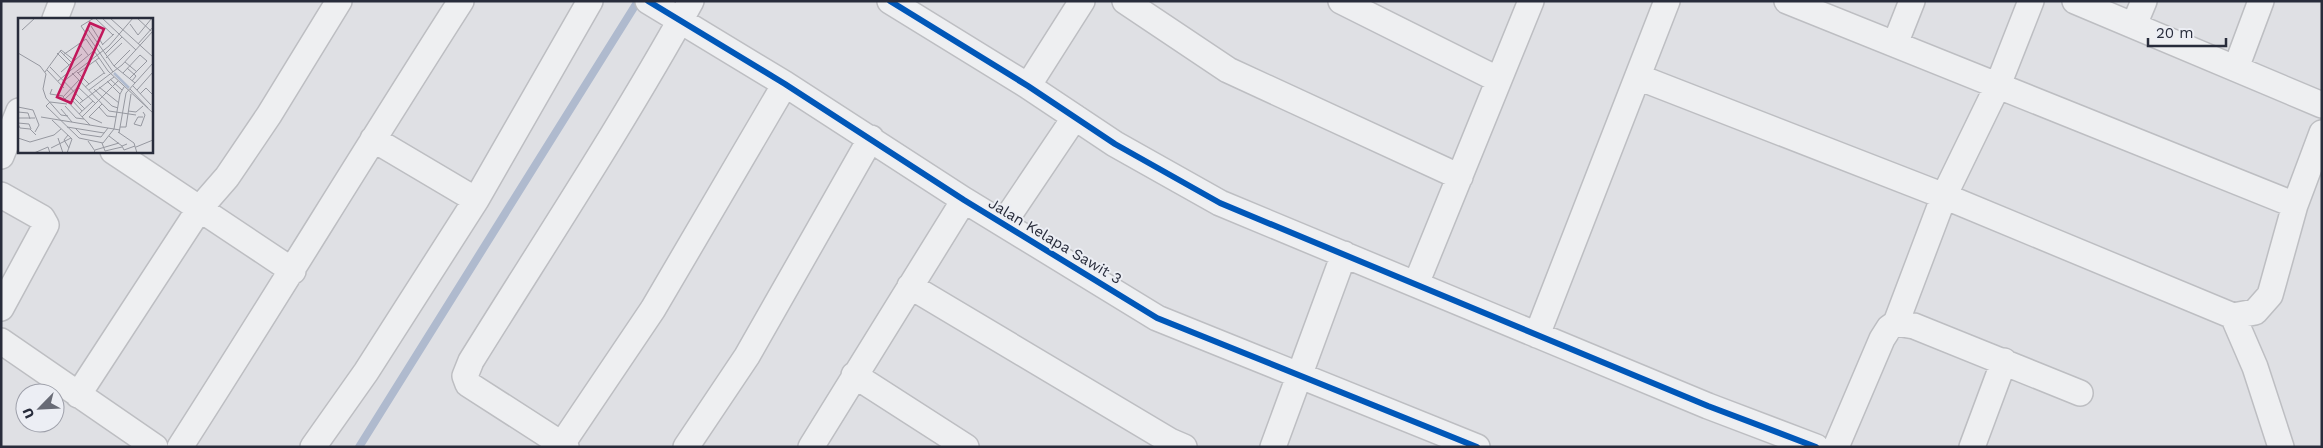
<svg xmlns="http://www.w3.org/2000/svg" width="2323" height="448" viewBox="0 0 2323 448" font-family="'Work Sans',sans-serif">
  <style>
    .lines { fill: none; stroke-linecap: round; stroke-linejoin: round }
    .stream { stroke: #afbace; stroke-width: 8 }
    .minor-casing { stroke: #bdbec2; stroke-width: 28 }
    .minor { stroke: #eeeff1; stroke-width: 25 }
    .cycleway-casing { stroke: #eceef4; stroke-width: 9 }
    .cycleway { stroke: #0057b8; stroke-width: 6 }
    .labels { text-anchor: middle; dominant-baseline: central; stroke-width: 4; stroke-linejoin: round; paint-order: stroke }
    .street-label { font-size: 15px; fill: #282c3b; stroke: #eceef4 }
    .inset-river { fill: none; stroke: #afbace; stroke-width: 2.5 }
    .inset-road { fill: none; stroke: #9698a0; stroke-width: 1 }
    .view { fill: #c2185b; fill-opacity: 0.15; stroke: #c2185b; stroke-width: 2.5 }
    .inset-edge { fill: none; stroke: #282c3b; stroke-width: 2.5 }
  </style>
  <rect width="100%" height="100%" fill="#dfe0e4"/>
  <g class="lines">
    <path class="stream" d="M 359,447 L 638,1"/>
    <defs>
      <path id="minor" d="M 648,1 L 785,84 L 964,200 L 1157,318 L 1477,447
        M 890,1 L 1028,86 L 1115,144 L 1220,203 L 1708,406 L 1816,447
        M 1125,1 L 1228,70 L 1460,177
        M 1341,1 L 1499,80
        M 1787,1 L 2295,205
        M 2075,1 L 2322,105
        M 55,19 L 62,1
        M 2134,25 L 2144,1
        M 1895,44 L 1912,1
        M 2236,68 L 2261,1
        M 1638,77 L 1944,196 L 2233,316 L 2255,312 L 2270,295 L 2295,205 L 2322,133
        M 1028,86 L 1082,1
        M 373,139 L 476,200
        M 113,151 L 293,271
        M 1,156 L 19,111
        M 1,195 L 42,218 L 46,225 L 1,308
        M 1003,224 L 1075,117
        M 1416,284 L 1531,1
        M 910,286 L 1170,441 L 1184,447
        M 2233,316 L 2255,367 L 2281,447
        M 1896,323 L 1914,326 L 2080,393
        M 1537,335 L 1667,1
        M 1,341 L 155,447
        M 854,375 L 966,447
        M 78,395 L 200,208 L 227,177 L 269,115 L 339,1
        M 562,444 L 653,309 L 785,84
        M 180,447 C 275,299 366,149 461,1
        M 313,447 L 366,372 L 476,200 L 590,1
        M 566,447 L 468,384 L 465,376 L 471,361 C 545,242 623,124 691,1
        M 686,447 L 747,356 L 871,138
        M 811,447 L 964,200
        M 1273,447 L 1344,254
        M 1836,447 L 1882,339 L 1889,328 L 1896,323 L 1944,196 L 1998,85 L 2031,1
        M 1972,447 L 2004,361"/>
    </defs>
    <use href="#minor" class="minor-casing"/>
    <use href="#minor" class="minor"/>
    <defs>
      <path id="cycleway" d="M 648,1 L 785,84 L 964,200 L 1157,318 L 1477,447
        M 890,1 L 1028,86 L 1115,144 L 1220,203 L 1708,406 L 1816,447"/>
    </defs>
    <use href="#cycleway" class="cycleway-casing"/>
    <use href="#cycleway" class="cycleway"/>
  </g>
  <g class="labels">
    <g class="street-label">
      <text transform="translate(1055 241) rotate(31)">Jalan Kelapa Sawit 3</text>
    </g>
  </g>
  <g transform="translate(18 18)">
    <rect width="135" height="135" fill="#dfe0e4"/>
    <path class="inset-river" d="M 96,55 L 111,70"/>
    <path class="inset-road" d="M 76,0 L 63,8 L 95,54M 77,0 L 95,17M 84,0 L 118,32M 92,0 L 135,39M 119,0 L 133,13M 112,6 L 120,17 L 134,0M 73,8 L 85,27M 69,10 L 96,48 L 117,65M 4,12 L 17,0M 61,25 L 70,37M 120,26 L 135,9M 84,27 L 96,16M 42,33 L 54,45M 0,35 L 22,48 L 28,56 L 25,71 L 28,80 L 43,97 L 50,98M 39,35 L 51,47M 87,36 L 104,19M 45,37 L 68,21 L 90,53 L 135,95M 88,40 L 104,25M 77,42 L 87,56M 107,44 L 119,54M 96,48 L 112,32M 32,49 L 65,83M 109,50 L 118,58 L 114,63M 29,52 L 46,70M 27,54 L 43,32 L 56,42M 43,54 L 64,36M 59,54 L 71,66M 54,55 L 91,93 L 118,97M 60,55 L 81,40M 105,55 L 122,37 L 129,43 L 111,61M 92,61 L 104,72M 61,62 L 45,79 L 72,107M 40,63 L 78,31M 46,63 L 91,28 L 115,0M 89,63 L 102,76M 115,68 L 133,87M 60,69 L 78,86M 67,69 L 86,55M 81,69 L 101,85M 34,71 L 32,76 L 45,78M 76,71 L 94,88 L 100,90M 112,71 L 130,90M 71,72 L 104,47 L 135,13M 119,72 L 135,54M 122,76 L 128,70 L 135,77M 55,79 L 67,91M 47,81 L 61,68M 53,81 L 64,93M 62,85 L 96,59M 49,86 L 32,84 L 28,88 L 61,120 L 85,125 L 96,111 L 102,76 L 106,69M 84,86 L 71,99 L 84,105M 47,88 L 58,100 L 66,101M 0,89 L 15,92 L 21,107 L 17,114M 81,89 L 89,98 L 98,99M 43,91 L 54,104M 110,93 L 118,94 L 125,88M 0,94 L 10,95 L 12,101M 125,94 L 127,97 L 123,108 L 116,106 L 120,99 L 125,99M 61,96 L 75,83M 23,99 L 102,112M 64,99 L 100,63M 0,100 L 17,100M 34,102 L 54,121 L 49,135M 0,105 L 11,106 L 13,111M 0,106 L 2,110 L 12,111 L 18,117M 49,109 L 86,115M 102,109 L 108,109 L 113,76M 57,110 L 63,116 L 83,119 L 90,110M 100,114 L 116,125 L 119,135M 101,115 L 108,75 L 135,45M 50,117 L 46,122 L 51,130M 91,118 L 104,128 L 109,126M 0,120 L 12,124 L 36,117 L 43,111M 40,120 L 45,135M 70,123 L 77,133 L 75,135M 84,125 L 87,133 L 104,129M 104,128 L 106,132 L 117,128M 118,129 L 135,122M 33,130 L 53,120M 77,132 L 101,125M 16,135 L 30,129 L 32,135"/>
    <path class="view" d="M 72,5 L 86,11 L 53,85 L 39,79 Z"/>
    <rect width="135" height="135" class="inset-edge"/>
  </g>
  <rect width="2323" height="448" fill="none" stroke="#282c3b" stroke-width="5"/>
  <g transform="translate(40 408) rotate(246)"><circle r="24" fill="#eceef4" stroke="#9ea0aa"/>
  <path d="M0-4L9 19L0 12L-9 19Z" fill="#686b76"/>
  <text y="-8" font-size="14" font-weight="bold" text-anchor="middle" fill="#282c3b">U</text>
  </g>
  <path d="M2148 38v8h78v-8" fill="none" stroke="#282c3b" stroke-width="2.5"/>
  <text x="2156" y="38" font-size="15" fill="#282c3b" stroke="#eceef4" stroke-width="4" paint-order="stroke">20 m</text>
</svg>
